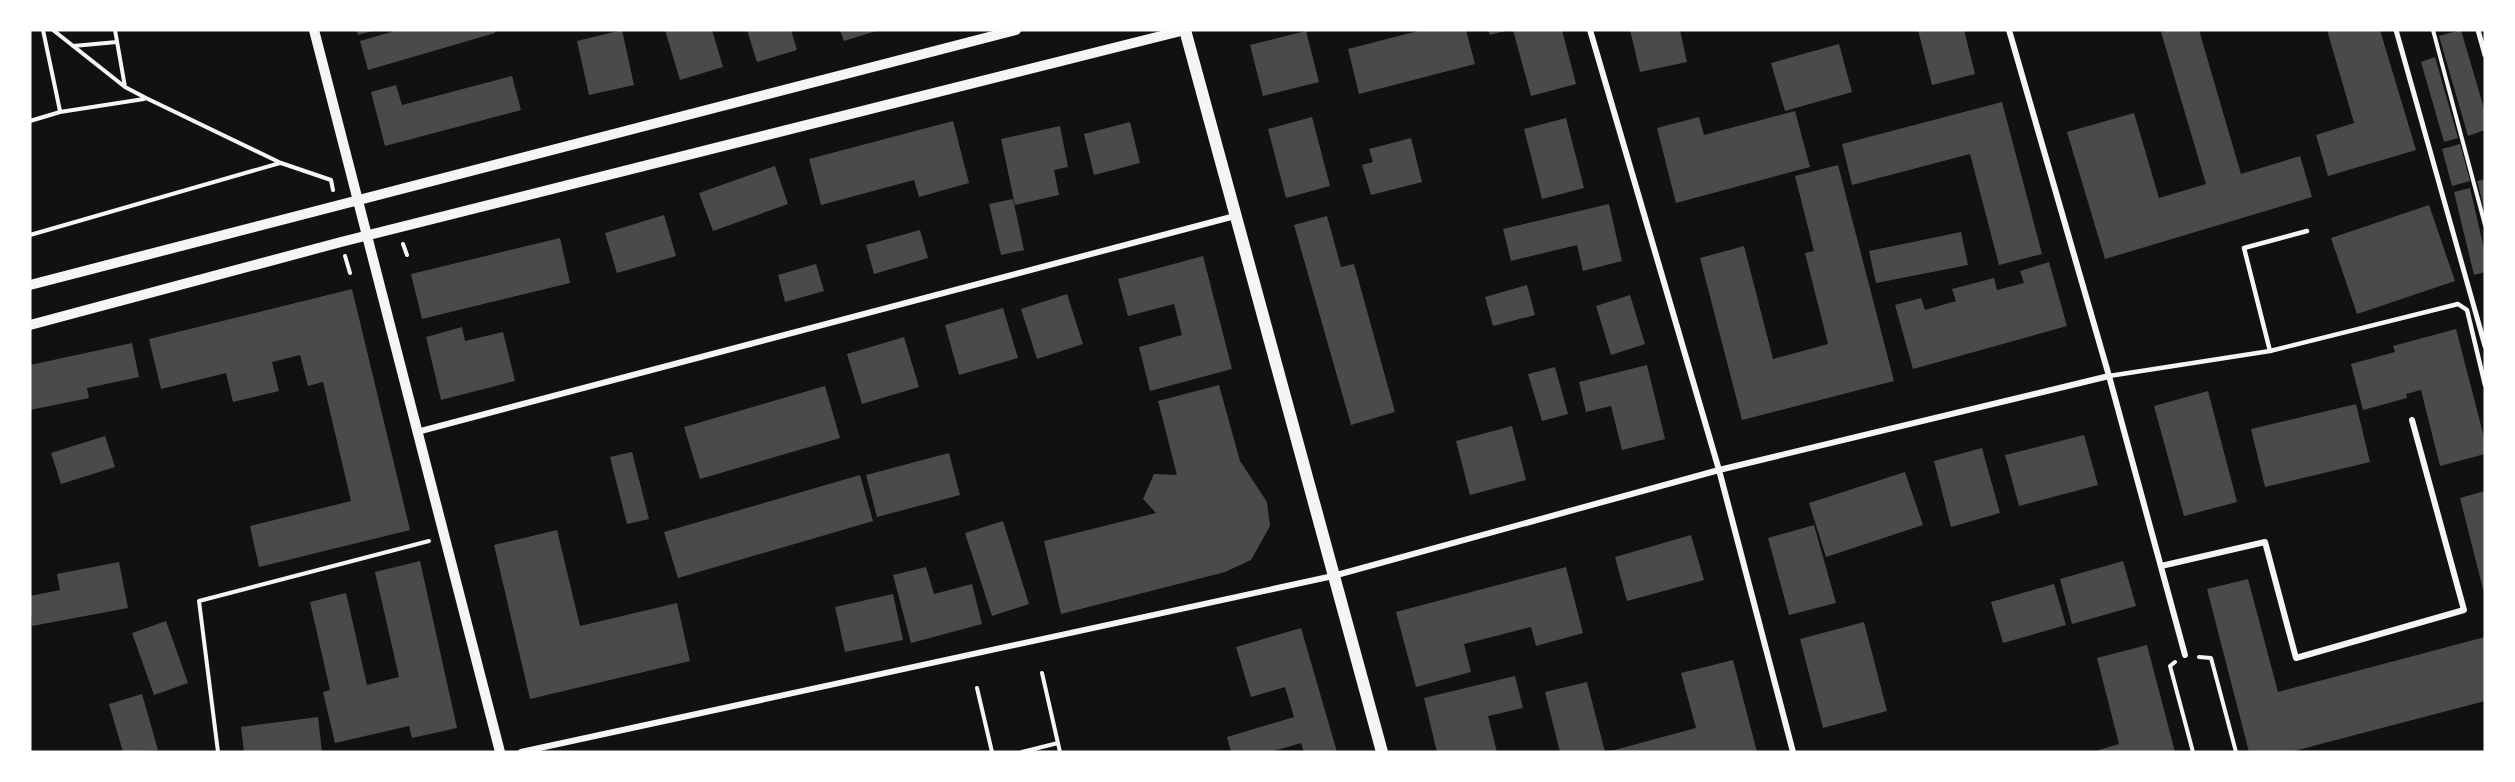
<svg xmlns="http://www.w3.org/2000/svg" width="2515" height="782" viewBox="0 0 2515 782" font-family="'Open Sans',sans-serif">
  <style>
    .building { fill: #4a4a4a }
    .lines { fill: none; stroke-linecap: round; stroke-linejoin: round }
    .path { stroke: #f5f5f5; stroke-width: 4 }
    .service { stroke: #f5f5f5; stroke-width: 4.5 }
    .pedestrian { stroke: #f5f5f5; stroke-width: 5 }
    .minor { stroke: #f5f5f5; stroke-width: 6 }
    .tertiary { stroke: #f5f5f5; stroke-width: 10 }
    .secondary { stroke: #f5f5f5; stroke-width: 12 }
  </style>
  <rect width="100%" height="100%" fill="#111"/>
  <path class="building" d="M 357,30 L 373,30 L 373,31 L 358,35 Z
    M 398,30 L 495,30 L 495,33 L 368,70 L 360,41 Z
    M 622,30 L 634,85 L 589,95 L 577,41 Z
    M 665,30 L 712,30 L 723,67 L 680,80 Z
    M 747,30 L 791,30 L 797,50 L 757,62 Z
    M 840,30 L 876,30 L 876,31 L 844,41 Z
    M 1422,30 L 1466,30 L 1475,64 L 1359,94 L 1348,49 Z
    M 1488,30 L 1505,30 L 1505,31 L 1490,35 Z
    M 1513,30 L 1562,30 L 1576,84 L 1531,96 Z
    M 1630,30 L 1680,30 L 1687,62 L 1640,72 Z
    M 1918,30 L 1964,30 L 1975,74 L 1932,85 Z
    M 2167,30 L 2199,30 L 2241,174 L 2300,156 L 2312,197 L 2105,259 L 2067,132 L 2134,113 L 2159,198 L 2206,184 L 2161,32 Z
    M 2327,30 L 2380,30 L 2416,150 L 2328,176 L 2316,135 L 2354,123 Z
    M 2461,30 L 2485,112 L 2485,130 L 2468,136 L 2439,36 Z
    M 1306,31 L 1319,82 L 1263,96 L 1250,45 Z
    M 1839,44 L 1852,92 L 1785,111 L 1771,63 Z
    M 2435,57 L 2458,138 L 2444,142 L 2421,62 Z
    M 512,76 L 521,110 L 385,146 L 371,92 L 396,85 L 402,105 Z
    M 2002,102 L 2042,254 L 1999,265 L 1970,154 L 1852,185 L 1842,144 Z
    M 1795,111 L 1810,167 L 1676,203 L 1657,128 L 1699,117 L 1704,135 Z
    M 1312,117 L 1330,186 L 1286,198 L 1268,129 Z
    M 1566,118 L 1584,188 L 1542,199 L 1524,129 Z
    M 953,121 L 969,183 L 919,197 L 914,180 L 821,205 L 809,159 Z
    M 1130,122 L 1140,163 L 1094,175 L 1084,134 Z
    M 1060,126 L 1068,167 L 1054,170 L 1059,195 L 1015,205 L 1001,139 Z
    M 1411,138 L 1422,182 L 1371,195 L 1362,165 L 1373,162 L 1369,149 Z
    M 2460,144 L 2470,181 L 2452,186 L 2442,149 Z
    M 1838,165 L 1894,381 L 1742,420 L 1700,258 L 1744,246 L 1773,359 L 1828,344 L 1805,253 L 1814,251 L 1795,176 Z
    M 775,166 L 788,204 L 713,231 L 699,193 Z
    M 2485,179 L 2485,208 L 2484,208 L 2477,181 Z
    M 2470,188 L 2485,253 L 2485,272 L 2474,275 L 2454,192 Z
    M 1013,199 L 1024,250 L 1001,255 L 989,204 Z
    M 1609,204 L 1622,261 L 1583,271 L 1577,245 L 1511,261 L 1503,229 Z
    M 2429,205 L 2455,281 L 2357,314 L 2331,238 Z
    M 664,215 L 676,256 L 617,273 L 605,233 Z
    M 1327,216 L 1341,267 L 1354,264 L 1395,412 L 1351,425 L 1294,225 Z
    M 920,230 L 928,258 L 874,274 L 866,245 Z
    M 1961,232 L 1968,265 L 1876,283 L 1869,251 Z
    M 560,238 L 570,283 L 422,319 L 411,274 Z
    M 1203,256 L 1232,369 L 1150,391 L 1139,347 L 1182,335 L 1174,304 L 1128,316 L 1118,279 Z
    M 2049,262 L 2067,326 L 1913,369 L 1895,305 L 1921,298 L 1925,310 L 1956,301 L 1952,289 L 1994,278 L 1997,290 L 2024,283 L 2020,271 Z
    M 816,264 L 824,291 L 785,302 L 778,275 Z
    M 1527,285 L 1535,315 L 1493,326 L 1485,297 Z
    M 352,289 L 410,530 L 259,567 L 250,526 L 351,501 L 323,382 L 308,386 L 300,355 L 272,362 L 279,391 L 233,402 L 226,373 L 161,389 L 149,339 Z
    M 1067,294 L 1083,344 L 1037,359 L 1021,309 Z
    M 1630,295 L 1645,344 L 1611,355 L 1596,306 Z
    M 1003,308 L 1018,358 L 959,375 L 945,325 Z
    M 462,327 L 465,341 L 503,332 L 515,381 L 441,400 L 426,337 Z
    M 2456,329 L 2485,441 L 2485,454 L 2440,466 L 2421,390 L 2406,394 L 2407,398 L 2363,410 L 2351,364 L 2395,352 L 2393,346 Z
    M 904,337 L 919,387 L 862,404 L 847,354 Z
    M 132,343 L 139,377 L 87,388 L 89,398 L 30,410 L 30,365 Z
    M 1647,365 L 1665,439 L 1622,450 L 1611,406 L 1586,412 L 1579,382 Z
    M 1555,367 L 1568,414 L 1542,421 L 1528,374 Z
    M 1219,385 L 1240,461 L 1267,502 L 1270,526 L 1251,560 L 1225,572 L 1061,614 L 1044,541 L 1156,513 L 1143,499 L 1154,474 L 1177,475 L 1158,401 Z
    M 825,386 L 840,438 L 700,479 L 684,427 Z
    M 2208,391 L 2237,502 L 2184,516 L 2154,406 Z
    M 2356,404 L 2370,462 L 2265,487 L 2251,429 Z
    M 1512,426 L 1526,480 L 1470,495 L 1456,441 Z
    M 2084,435 L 2098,485 L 2019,506 L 2005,455 Z
    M 105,436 L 115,467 L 61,484 L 51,453 Z
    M 1982,448 L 2000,513 L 1951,527 L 1934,461 Z
    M 632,452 L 649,519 L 627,524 L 610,457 Z
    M 949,453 L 960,495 L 877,517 L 866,475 Z
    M 1905,472 L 1923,525 L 1826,557 L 1809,503 Z
    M 860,475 L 873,521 L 678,578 L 664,532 Z
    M 2485,491 L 2485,593 L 2484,593 L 2460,498 Z
    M 1003,521 L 1029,604 L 992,616 L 965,533 Z
    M 1814,525 L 1836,603 L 1789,615 L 1768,538 Z
    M 557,530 L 580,626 L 677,603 L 690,661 L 530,699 L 494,545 Z
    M 1691,535 L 1704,580 L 1627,601 L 1615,557 Z
    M 420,561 L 457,728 L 412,738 L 409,726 L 335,743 L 323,692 L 330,690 L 310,602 L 346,593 L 367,685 L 399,677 L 375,572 Z
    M 2123,561 L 2136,606 L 2072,624 L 2060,579 Z
    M 119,562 L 128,608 L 32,626 L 30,596 L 60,590 L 57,574 Z
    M 926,567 L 934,594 L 972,584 L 982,624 L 911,643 L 893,575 Z
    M 1566,567 L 1583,633 L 1536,646 L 1531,627 L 1464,644 L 1471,672 L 1416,687 L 1396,612 Z
    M 2248,579 L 2278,692 L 2485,637 L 2485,701 L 2290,752 L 2249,752 L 2207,589 Z
    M 2054,584 L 2066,625 L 2003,643 L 1991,602 Z
    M 893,594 L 903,640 L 845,652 L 835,607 Z
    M 166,621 L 188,683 L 154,695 L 132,633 Z
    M 1864,622 L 1887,711 L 1823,728 L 1800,639 Z
    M 1301,628 L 1337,752 L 1304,752 L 1301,743 L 1270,752 L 1231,752 L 1227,737 L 1294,717 L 1285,687 L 1251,697 L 1236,647 Z
    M 2147,645 L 2175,752 L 2092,752 L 2119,744 L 2097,658 Z
    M 1733,660 L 1757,752 L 1607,752 L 1696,728 L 1681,673 Z
    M 1515,676 L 1523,708 L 1488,716 L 1497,752 L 1437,752 L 1424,698 Z
    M 1587,682 L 1605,752 L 1560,752 L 1545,692 Z
    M 142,694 L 158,750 L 123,752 L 109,704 Z
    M 318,717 L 322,752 L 244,752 L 241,727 Z"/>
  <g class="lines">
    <path class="path" d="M 43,30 L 60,111
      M 53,30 L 125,87 L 146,98 L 281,163 L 331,180 L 333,190
      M 115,30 L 125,87
      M 2433,30 L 2485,225
      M 73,46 L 117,42
      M 30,121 L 60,112 L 144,99
      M 30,235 L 280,163
      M 403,244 L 407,255
      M 345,256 L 350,273
      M 2199,657 L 2211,658 L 2236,752
      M 2175,662 L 2170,666 L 2193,752
      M 1042,673 L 1060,752
      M 977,688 L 992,752
      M 218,752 L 199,601 L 429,541
      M 1022,752 L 1058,743"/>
    <path class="service" d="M 2270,351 L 2244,248 L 2307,231
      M 2109,376 L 2270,351 L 2458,304 L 2467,310 L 2485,385"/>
    <path class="pedestrian" d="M 2396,30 L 2485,346
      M 2478,30 L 2485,55"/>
    <path class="minor" d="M 1590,30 L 1719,470 L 1793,752
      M 2009,30 L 2109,376 L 2185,655
      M 417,432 L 1235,216
      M 2161,566 L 2265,542 L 2296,658 L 2464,610 L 2412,420
      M 521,752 L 1333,576 L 1719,470 L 2109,376"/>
    <path class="tertiary" d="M 314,30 L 500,752
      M 30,285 L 1016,30
      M 30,325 L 341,242 L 1185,30"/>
    <path class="secondary" d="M 1185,30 L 1382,752"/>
  </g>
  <rect width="2515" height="782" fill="none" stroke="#ffffff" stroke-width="63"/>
</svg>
